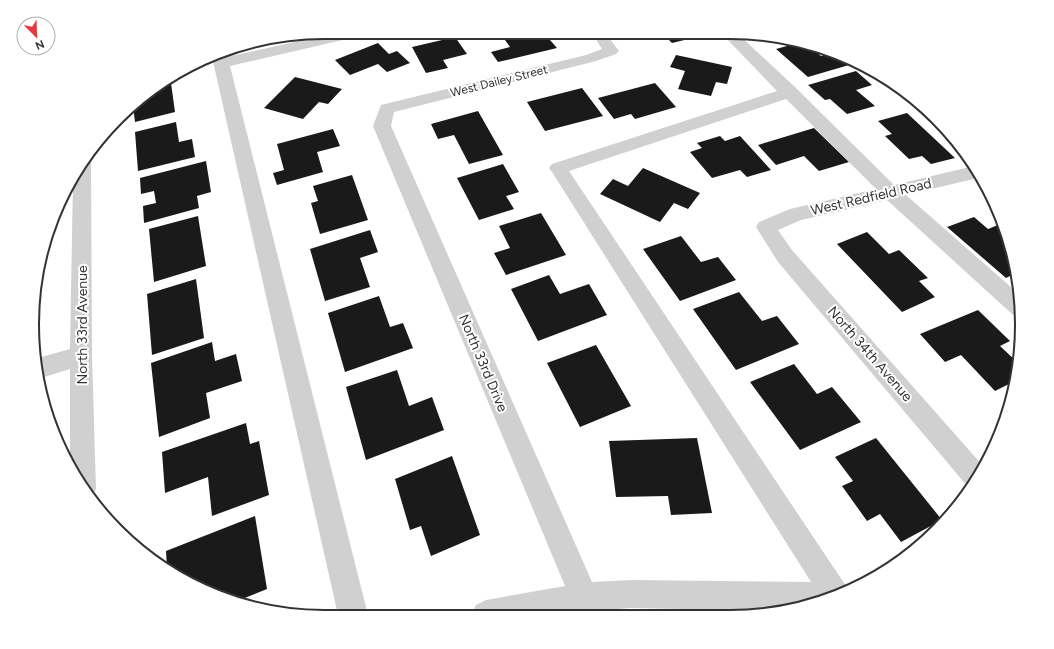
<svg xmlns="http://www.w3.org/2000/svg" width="1054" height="649" viewBox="0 0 1054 649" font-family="Figtree,sans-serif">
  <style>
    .building { fill: #1a1a1a }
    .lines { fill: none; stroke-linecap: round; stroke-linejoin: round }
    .minor { fill: #d0d0d0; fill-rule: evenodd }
    .labels { text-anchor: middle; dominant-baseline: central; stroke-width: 4; stroke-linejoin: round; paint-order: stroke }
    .far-street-label { font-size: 12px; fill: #333; stroke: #fff }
    .street-label { font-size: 14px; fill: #333; stroke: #fff }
    .rim { fill: none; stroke: #333; stroke-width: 2 }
  </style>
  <rect width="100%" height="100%" fill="#fff"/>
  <path class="building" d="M 500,33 L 556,33 L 559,38 L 550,40 L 557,48 L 498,62 L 491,52 L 510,47 Z
    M 663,34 L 705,34 L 705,35 L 672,43 Z
    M 455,37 L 467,54 L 443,60 L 448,68 L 426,73 L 412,47 Z
    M 378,43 L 389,54 L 397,51 L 410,63 L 387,72 L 378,64 L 350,75 L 335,60 Z
    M 798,43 L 809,45 L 821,56 L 833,52 L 849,65 L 808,77 L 776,49 Z
    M 676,55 L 732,67 L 727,84 L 716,82 L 711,96 L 678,89 L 685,71 L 670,67 Z
    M 856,71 L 872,85 L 856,90 L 875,106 L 847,114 L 830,99 L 825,100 L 808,85 Z
    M 295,77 L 342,89 L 328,104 L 319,102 L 303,119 L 264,108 Z
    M 171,83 L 175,112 L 135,122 L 133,106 L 147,92 L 160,85 Z
    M 655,83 L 676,107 L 635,119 L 631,114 L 614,119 L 598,98 Z
    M 582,88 L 603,116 L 545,131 L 527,102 Z
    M 478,111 L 503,155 L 469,164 L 454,135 L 438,139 L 431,124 Z
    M 907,113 L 955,158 L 931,164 L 922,156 L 909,159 L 885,136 L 892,134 L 878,121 Z
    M 176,122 L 179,142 L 192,139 L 195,157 L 138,171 L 135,132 Z
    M 814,128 L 849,162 L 819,171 L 804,156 L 776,165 L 758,145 Z
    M 333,129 L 340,146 L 317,152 L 323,172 L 277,185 L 273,173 L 284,170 L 277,144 Z
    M 720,136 L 725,141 L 740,136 L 771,170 L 747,177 L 740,170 L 712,178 L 690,152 L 702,148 L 697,143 Z
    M 206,161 L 211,192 L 197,196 L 199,208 L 144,223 L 143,206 L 156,203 L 154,191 L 141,194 L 140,178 Z
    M 503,164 L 519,192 L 506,196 L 514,209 L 479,220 L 457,178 Z
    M 643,168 L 700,193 L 688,209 L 674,203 L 660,222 L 600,194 L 613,179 L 628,186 Z
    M 352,175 L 368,220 L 320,234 L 311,203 L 318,201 L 313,186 Z
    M 541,213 L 566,255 L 506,275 L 494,253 L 510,248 L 499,226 Z
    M 198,216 L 206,266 L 154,282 L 149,229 Z
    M 974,217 L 988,229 L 1003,223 L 1006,230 L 1016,273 L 1006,278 L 947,227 Z
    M 370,230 L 378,252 L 360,258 L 370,287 L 325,301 L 310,249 Z
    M 867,232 L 889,254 L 899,250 L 928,278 L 919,281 L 935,297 L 902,312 L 837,244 Z
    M 681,236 L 701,262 L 718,257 L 736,280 L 680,301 L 643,249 Z
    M 549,275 L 560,294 L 589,284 L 607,315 L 538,341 L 511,289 Z
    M 196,279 L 204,338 L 152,355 L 147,294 Z
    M 739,292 L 762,321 L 777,316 L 799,344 L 736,370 L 693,309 Z
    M 379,296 L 390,327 L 403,323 L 413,348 L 345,372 L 328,313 Z
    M 978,310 L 1010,341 L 1000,346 L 1018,363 L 1015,381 L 995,391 L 961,355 L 945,362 L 920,334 Z
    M 212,342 L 215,361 L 236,354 L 242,381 L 206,393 L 210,418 L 159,437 L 151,363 Z
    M 596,345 L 631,406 L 580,427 L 547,363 Z
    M 794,364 L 817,394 L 832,387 L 861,422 L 800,450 L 750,382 Z
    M 397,370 L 409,406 L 432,397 L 444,430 L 366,460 L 346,387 Z
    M 246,423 L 250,444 L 259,441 L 269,495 L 212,516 L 208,477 L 165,493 L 162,452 Z
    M 697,438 L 712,513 L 671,515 L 668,496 L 616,497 L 609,441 Z
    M 876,438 L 942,520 L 901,542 L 880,514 L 867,521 L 842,486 L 853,481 L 835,457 Z
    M 452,456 L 480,535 L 431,556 L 421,526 L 410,530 L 395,479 Z
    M 255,516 L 267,589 L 237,601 L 213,595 L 167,568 L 166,551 Z"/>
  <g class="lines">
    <path class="minor" d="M 340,32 L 367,32 L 365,35 L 360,36 L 230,66 L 368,615 L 338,615 L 212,57 L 224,51 L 227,57 Z
      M 592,33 L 606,34 L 619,51 L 616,54 L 596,61 L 394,112 L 391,126 L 592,582 L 631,580 L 811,582 L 552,172 L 549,168 L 552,164 L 777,91 L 722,34 L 738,34 L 796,88 L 894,185 L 974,166 L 982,177 L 906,195 L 1020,295 L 1020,317 L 1012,314 L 887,200 L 801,220 L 778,230 L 792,250 L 984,467 L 971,488 L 968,487 L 778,262 L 756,227 L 759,222 L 790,209 L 876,189 L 786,99 L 569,171 L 846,586 L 848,590 L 823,602 L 778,611 L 631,608 L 604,610 L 606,616 L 577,616 L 576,613 L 561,616 L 471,615 L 476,605 L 486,600 L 565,586 L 373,126 L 381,105 L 586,55 L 602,49 Z
      M 87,156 L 91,161 L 92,356 L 96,489 L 92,498 L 81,487 L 70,464 L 70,369 L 41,378 L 38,358 L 70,349 L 73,180 L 81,162 Z"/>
  </g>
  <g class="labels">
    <g class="far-street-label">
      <text transform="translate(499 81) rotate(-14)">West Dailey Street</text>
    </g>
    <g class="street-label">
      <text transform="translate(871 197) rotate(-13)">West Redfield Road</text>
      <text transform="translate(82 325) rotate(-90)">North 33rd Avenue</text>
      <text transform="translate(870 354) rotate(49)">North 34th Avenue</text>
      <text transform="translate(483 363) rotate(67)">North 33rd Drive</text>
    </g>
  </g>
  <path d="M0 0H1054V649H0ZM324 39H730A285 285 0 0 1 1015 324V325A285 285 0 0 1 730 610H324A285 285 0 0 1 39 325V324A285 285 0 0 1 324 39Z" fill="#fff" fill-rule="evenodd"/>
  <path class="rim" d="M324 39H730A285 285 0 0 1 1015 324V325A285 285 0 0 1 730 610H324A285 285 0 0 1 39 325V324A285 285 0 0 1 324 39Z"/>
  <g transform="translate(36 36) rotate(157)"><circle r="19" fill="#ffffff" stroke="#adadad"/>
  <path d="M0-3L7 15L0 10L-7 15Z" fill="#e63946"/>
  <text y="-6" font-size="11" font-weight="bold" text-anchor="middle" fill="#333333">N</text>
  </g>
</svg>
